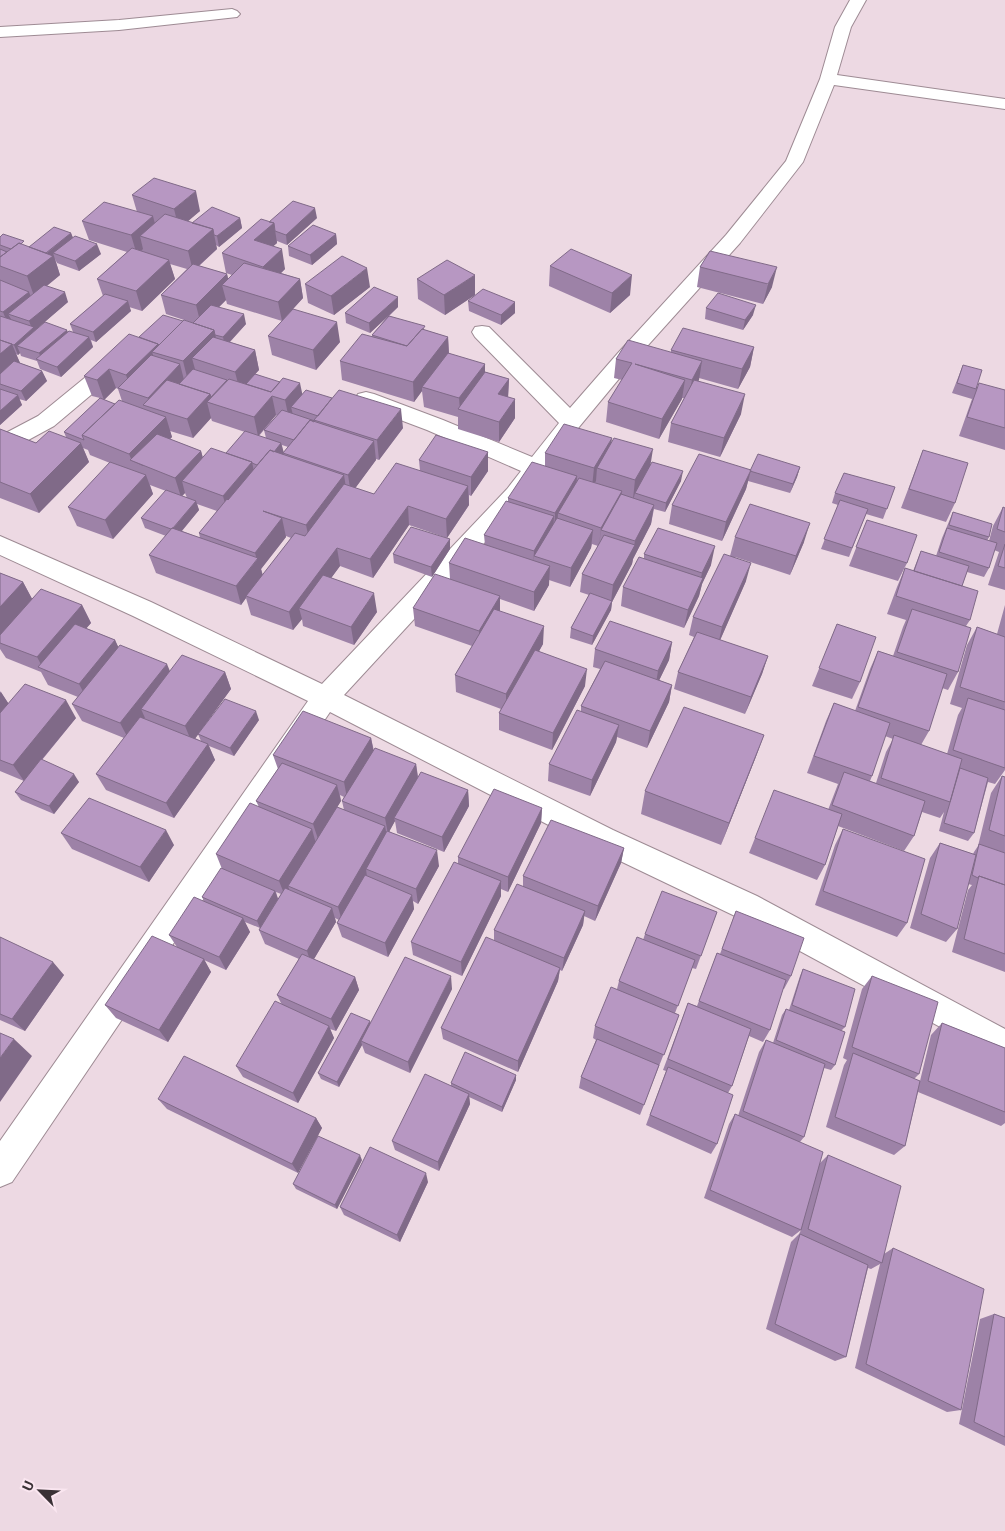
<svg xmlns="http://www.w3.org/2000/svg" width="1005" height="1531" viewBox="0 0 1005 1531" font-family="Roboto,sans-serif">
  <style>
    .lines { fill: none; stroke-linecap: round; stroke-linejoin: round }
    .minor-casing { stroke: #9e8b94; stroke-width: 2 }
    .minor { fill: #fff; fill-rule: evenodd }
    .wall { fill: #9d82a7; fill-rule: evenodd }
    .shaded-wall { fill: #806a88 }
    .building { fill: #b797c2; stroke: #806a88 }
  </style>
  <rect width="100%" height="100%" fill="#edd9e3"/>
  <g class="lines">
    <defs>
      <path id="minor" d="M 850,0 L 866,0 L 851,27 L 837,75 L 1005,99 L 1005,109 L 834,85 L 803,162 L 740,243 L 632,363 L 579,427 L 523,501 L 344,695 L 613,830 L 757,896 L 1005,1029 L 1005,1062 L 735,916 L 593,848 L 330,712 L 12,1182 L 0,1187 L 0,1141 L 308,701 L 133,616 L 0,555 L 0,536 L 151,602 L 322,684 L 507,489 L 521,471 L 427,430 L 358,404 L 355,399 L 358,394 L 366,392 L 374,394 L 443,420 L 532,457 L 559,423 L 475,337 L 472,332 L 475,327 L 482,326 L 489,327 L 570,408 L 618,353 L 726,235 L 786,161 L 820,79 L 835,27 Z
        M 232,9 L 237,11 L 240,14 L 237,17 L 119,30 L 0,37 L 0,27 L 119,20 Z
        M 116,356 L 123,358 L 127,363 L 123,368 L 54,426 L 8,451 L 0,454 L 0,436 L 38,416 L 109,358 Z"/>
    </defs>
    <use href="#minor" class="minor-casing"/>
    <use href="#minor" class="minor"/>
  </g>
  <path class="wall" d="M 132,195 L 200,211 L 187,221 L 192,223 L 240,218 L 242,228 L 219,247 L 216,245 L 217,249 L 199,266 L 227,274 L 228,279 L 232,275 L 226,273 L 222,253 L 269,222 L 317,218 L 287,245 L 277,241 L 277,243 L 273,246 L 285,269 L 281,273 L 300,279 L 303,298 L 293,309 L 340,342 L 316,370 L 272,355 L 268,336 L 282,321 L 227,304 L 226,300 L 219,307 L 246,324 L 230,342 L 255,350 L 259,370 L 255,374 L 302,394 L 403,428 L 379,460 L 376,459 L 376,460 L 355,488 L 374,494 L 420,471 L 419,460 L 488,452 L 488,471 L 471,496 L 469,495 L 469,505 L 447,538 L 409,525 L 373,578 L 340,566 L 331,578 L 377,612 L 354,645 L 303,626 L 302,619 L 293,630 L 251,615 L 246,598 L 241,605 L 156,573 L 149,555 L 166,536 L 145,528 L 141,518 L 166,491 L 150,485 L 153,494 L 113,539 L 77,526 L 68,507 L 110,463 L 90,455 L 88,450 L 83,448 L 89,462 L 39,513 L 0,498 L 0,429 L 36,443 L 66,437 L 64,432 L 100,398 L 92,396 L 84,376 L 139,337 L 183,321 L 193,323 L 166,314 L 161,295 L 187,269 L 170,264 L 175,279 L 142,311 L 129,307 L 131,311 L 96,342 L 91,340 L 93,347 L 61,377 L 40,369 L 37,361 L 21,356 L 20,353 L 18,355 L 16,354 L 20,363 L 42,371 L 47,381 L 26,401 L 19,399 L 22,405 L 0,425 L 0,237 L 29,247 L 71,233 L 73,238 L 101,254 L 79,271 L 57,263 L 55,259 L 60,275 L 47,286 L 68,302 L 35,330 L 73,332 L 70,324 L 103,296 L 97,279 L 127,252 L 89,240 L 82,221 L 137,212 ZM 116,388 L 118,389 L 122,401 L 115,404 L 104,400 ZM 276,415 L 277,415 L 264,430 L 266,438 L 259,436 ZM 211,418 L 212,421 L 245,432 L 226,453 L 203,458 L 201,451 L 170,439 L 172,437 L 170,431 L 193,438 ZM 282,445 L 288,447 L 283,453 ZM 185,493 L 187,498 L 182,496 ZM 197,504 L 217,511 L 199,533 L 200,538 L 182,531 L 199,510 ZM 286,536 L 291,538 L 263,575 L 261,569 L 286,537 Z
    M 336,234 L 337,244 L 312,265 L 289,256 L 288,246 Z
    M 710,251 L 772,287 L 763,304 L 697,287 L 700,267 Z
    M 550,266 L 630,295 L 610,313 L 549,286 Z
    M 417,279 L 475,295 L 445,315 L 418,299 Z
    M 305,284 L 370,287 L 334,315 L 308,303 Z
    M 468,301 L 515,313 L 501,325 L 469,311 Z
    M 398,307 L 389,316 L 425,330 L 448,337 L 449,353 L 485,372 L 509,379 L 508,397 L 515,418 L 499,442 L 458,429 L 458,417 L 424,407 L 422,391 L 414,402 L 342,380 L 340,361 L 372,337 L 372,335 L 388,316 L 370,333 L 346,323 L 345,313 Z
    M 706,308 L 753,315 L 743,330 L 705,319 Z
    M 754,347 L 750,367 L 738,389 L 699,378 L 698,381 L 741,414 L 720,457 L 668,442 L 671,423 L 684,398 L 682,398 L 659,439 L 606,422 L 608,402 L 622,380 L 614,378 L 616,359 L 671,352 L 671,350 Z
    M 963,365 L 977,387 L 1005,390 L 1005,450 L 959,436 L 972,399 L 952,393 Z
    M 611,443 L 681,481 L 665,512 L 654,509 L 651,524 L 633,559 L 632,564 L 612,602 L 611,610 L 592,645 L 570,638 L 571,628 L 589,595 L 580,592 L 582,574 L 598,546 L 592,544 L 591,548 L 570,587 L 549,580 L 549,585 L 534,611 L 500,599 L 500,611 L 543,644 L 539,651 L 585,686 L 552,750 L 499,730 L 499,713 L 501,709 L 456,692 L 455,675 L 472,646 L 415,626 L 413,608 L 450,579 L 449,563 L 485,545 L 484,535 L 508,502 L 508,498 L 545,466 L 545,453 Z
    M 923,450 L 955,503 L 946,522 L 901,508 Z
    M 800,467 L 797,477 L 790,493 L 748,481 L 746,489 L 722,541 L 669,524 L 672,505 L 751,470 Z
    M 895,487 L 883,519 L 866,514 L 849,557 L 821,549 L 838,505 L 832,503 L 835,493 Z
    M 1003,507 L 1005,508 L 1005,590 L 988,585 L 999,552 L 994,550 L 989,568 L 984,577 L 967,572 L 962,586 L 970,620 L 966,626 L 958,672 L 948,690 L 942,688 L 929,731 L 921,745 L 947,754 L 958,715 L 962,708 L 950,704 L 967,645 L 977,627 L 997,634 L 1005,605 L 1005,770 L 995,784 L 988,782 L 974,833 L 968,841 L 939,831 L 944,812 L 940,818 L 922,812 L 914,836 L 904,851 L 838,826 L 825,865 L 817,880 L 749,853 L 755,838 L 828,810 L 838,784 L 807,773 L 826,721 L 834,703 L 855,711 L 870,669 L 878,651 L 893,656 L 903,627 L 906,620 L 887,614 L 897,587 L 905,568 L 913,571 L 921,551 L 936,556 L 942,538 L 953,512 L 989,537 L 987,541 L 989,541 L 993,526 ZM 885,736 L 893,739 L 886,752 L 876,783 L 870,781 L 872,776 Z
    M 867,520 L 907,563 L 898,581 L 849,566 Z
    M 735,537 L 804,542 L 790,575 L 735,557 L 746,581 L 720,640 L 768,656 L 762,674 L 745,714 L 674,689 L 678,672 L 694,637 L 689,635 L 693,617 L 730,556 Z
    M 450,539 L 450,549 L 432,577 L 394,563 L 393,554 Z
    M 644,554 L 711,565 L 702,584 L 699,596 L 684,628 L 621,606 L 623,587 L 644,559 Z
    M 0,573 L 23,582 L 32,599 L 82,605 L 91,623 L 86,628 L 115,640 L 118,647 L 170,672 L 225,672 L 231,689 L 195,738 L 201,741 L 198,734 L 259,720 L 234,756 L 209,746 L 215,760 L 174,818 L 106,790 L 96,774 L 124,738 L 82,721 L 72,704 L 78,697 L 48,685 L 41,672 L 6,658 L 0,649 Z
    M 837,624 L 860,682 L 852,699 L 812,686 Z
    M 672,642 L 669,660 L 659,680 L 672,685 L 669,702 L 647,748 L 617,737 L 616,742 L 590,796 L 548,781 L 549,764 L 581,711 L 581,706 L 600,669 L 593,667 L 595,649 Z
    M 0,691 L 8,703 L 76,718 L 42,760 L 79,782 L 54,814 L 21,800 L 15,792 L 24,781 L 0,771 Z
    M 764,735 L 755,759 L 721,845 L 641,814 L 645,791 Z
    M 371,738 L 374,751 L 416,764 L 418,776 L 468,790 L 469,806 L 444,852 L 397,833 L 395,821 L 389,831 L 439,866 L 418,904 L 413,901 L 414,909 L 388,957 L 342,937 L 337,923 L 339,920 L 335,918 L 336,922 L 314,959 L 355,977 L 359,990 L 336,1031 L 330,1029 L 334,1038 L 298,1103 L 243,1077 L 236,1066 L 282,1005 L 277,995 L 299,959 L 265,944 L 259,930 L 260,928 L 245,922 L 250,932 L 226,970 L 204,960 L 211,972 L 168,1042 L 116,1018 L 105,1005 L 177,947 L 169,935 L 204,901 L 202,897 L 222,869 L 216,854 L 259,807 L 256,801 L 278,769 L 273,755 ZM 340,795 L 344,797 L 342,801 L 344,810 L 337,807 L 341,801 ZM 276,892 L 281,894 L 278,899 Z
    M 1002,776 L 1005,777 L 1005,972 L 952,952 L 968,890 L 972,885 L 968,884 L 957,929 L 946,942 L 910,928 L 930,858 L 940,843 L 973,854 L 974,852 L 978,846 L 991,793 Z
    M 542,808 L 541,823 L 508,892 L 501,889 L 501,896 L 462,976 L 413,955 L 411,942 L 458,864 L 458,857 Z
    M 843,829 L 907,923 L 897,937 L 815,905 L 835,845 Z
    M 61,833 L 174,845 L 149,882 L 72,849 Z
    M 624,848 L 621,863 L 595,921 L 584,916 L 583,925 L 562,971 L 560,970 L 558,981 L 518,1072 L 443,1039 L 441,1028 L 494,940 L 494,930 L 523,886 L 523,876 Z
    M 736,911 L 791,976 L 784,989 L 783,989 L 770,1030 L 763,1042 L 749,1036 L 732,1086 L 728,1093 L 717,1144 L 711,1154 L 646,1125 L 666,1071 L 663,1070 L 688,1003 L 697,1006 L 717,953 L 720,954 Z
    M 717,912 L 696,969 L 692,968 L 675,1013 L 679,1015 L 640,1115 L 579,1088 L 581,1077 L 596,1040 L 593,1038 L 595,1026 L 617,989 L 619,981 L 643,940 L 645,934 Z
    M 0,937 L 64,975 L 25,1031 L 0,1020 Z
    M 803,969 L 845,1027 L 841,1031 L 835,1065 L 831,1070 L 824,1068 L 804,1137 L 800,1142 L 819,1164 L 828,1155 L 884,1254 L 893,1248 L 961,1410 L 947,1412 L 855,1368 L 880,1264 L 871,1269 L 868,1268 L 846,1357 L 835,1361 L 766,1329 L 791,1242 L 799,1234 L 801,1230 L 792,1237 L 704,1198 L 729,1124 L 735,1114 L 738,1116 L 759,1052 L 766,1040 L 773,1043 L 782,1015 L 786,1009 L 789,1010 L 800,976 Z
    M 872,976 L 919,1074 L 914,1079 L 920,1081 L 931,1035 L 942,1023 L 1005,1048 L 1005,1123 L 1001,1126 L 918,1092 L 905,1146 L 894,1155 L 826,1127 L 844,1065 L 847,1060 L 843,1058 L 862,989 Z
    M 452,989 L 410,1073 L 365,1053 L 362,1045 L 339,1087 L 321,1079 L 318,1073 L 370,1023 Z
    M 516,1075 L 516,1080 L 502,1112 L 469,1097 L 470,1104 L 439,1171 L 395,1150 L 392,1141 L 451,1086 L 451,1083 Z
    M 158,1099 L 316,1118 L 322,1128 L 298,1173 L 167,1109 Z
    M 362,1160 L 337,1209 L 296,1189 L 293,1184 Z
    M 428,1182 L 400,1242 L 344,1215 L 340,1207 Z
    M 994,1314 L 1005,1318 L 1005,1446 L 959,1424 L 980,1319 Z"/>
  <path class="shaded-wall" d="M 196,191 L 200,211 L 179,229 L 174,209 Z
    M 315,208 L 317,218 L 287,245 L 286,235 Z
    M 153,216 L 158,236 L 140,236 L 143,249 L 137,255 L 131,235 Z
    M 240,218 L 242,228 L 219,247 L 217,236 Z
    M 274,223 L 277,243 L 258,260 L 254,240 Z
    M 213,229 L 217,249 L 193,271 L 188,251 Z
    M 71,233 L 75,243 L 53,253 L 60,275 L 34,296 L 27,276 L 46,254 Z
    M 336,234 L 337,244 L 312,265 L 310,255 Z
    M 97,244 L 101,254 L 79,271 L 75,261 Z
    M 282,249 L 285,269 L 267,287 L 263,267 Z
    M 169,260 L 175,279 L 142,311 L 136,291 Z
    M 777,267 L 772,287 L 763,304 L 768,284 Z
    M 367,268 L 370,287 L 334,315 L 331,296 Z
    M 227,274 L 230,287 L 222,285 L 226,300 L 201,325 L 196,305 Z
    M 475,275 L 475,295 L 445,315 L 444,295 Z
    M 632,275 L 630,295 L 610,313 L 612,293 Z
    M 300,279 L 303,298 L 282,321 L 278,302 Z
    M 29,292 L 33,302 L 8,314 L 11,319 L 7,322 L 3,312 Z
    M 65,292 L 68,302 L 17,346 L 20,353 L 18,355 L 14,345 L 32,329 L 29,321 Z
    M 398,297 L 398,307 L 370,333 L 369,323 Z
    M 128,301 L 131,311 L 96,342 L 93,332 Z
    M 515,302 L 515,313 L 501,325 L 501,315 Z
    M 756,305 L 753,315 L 743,330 L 745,320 Z
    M 244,314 L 246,324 L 225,347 L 223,337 Z
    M 337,322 L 340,342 L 316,370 L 313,350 Z
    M 67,330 L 71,340 L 42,361 L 39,353 Z
    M 214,330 L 219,349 L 192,358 L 196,373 L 188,381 L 183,361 Z
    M 89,337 L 93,347 L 61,377 L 57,367 Z
    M 448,337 L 449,356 L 422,387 L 422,391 L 414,402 L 413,382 Z
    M 12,344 L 20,363 L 0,382 L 0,354 Z
    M 158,344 L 162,355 L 152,352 L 158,370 L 132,393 L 126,375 Z
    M 754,347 L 750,367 L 738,389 L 742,369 Z
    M 255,350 L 259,370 L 240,391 L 235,372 Z
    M 702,361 L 699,380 L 688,399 L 692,380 Z
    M 180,364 L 185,384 L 151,407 L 148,398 Z
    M 485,364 L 485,383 L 460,410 L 459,398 Z
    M 109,369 L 116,388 L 104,400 L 97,380 Z
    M 42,371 L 47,381 L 26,401 L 21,391 Z
    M 509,379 L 508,398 L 498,394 Z
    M 685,380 L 682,399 L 659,439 L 662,419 Z
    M 300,383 L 304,402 L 291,407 L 293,415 L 289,419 L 285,400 Z
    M 210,394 L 213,404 L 207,402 L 211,418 L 193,438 L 187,419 Z
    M 745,394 L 741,414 L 720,457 L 724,438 Z
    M 18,395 L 22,405 L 0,425 L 0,411 Z
    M 272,396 L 276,415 L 258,436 L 254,417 Z
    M 515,399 L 515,418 L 499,442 L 499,422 Z
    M 401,409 L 403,428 L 379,460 L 377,440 Z
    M 166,417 L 172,437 L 143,466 L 132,461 L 129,454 Z
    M 612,438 L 610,457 L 597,468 L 596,481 L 592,487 L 594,468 Z
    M 374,441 L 376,460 L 351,494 L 348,475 Z
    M 81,443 L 89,462 L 39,513 L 30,494 Z
    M 281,443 L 284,453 L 264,477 L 262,467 Z
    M 653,449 L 650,468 L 635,493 L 634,497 L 633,499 L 635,480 Z
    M 201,451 L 206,470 L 182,481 L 185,493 L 181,497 L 175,478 Z
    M 488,452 L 488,471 L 471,496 L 471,477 Z
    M 252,462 L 256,481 L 228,515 L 223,496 Z
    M 800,467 L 797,477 L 790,493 L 793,484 Z
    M 751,470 L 746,489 L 722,541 L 726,522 Z
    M 683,471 L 681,481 L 665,512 L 666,503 Z
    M 146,475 L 153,494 L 113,539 L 105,520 Z
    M 344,475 L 347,494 L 310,544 L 306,525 Z
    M 577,476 L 576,495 L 558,513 L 557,528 L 554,532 L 555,513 Z
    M 468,486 L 469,505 L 447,538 L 446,519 Z
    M 622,491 L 620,510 L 601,530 L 599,546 L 601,528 Z
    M 196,501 L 199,510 L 175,539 L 172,530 Z
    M 654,505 L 651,524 L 633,559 L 632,564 L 612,602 L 611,610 L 592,645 L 593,636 L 611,602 L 613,585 L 634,546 L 635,541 Z
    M 408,506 L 409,525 L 373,578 L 370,559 Z
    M 554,516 L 553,535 L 534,556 L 533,569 L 534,551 Z
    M 282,518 L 286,537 L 261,569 L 263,577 L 246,596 L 246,598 L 241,605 L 236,586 L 257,560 L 255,553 Z
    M 810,523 L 804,542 L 790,575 L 796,556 Z
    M 593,530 L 591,548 L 570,587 L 571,568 Z
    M 450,539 L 450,549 L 432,577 L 431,567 Z
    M 715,546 L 711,565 L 702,584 L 699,596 L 684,628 L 688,610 L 699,586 L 702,573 Z
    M 337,548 L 340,566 L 307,611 L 299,608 L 302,619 L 293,630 L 289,612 Z
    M 751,563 L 746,581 L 718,645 L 722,627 Z
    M 550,566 L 549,585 L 534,611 L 534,592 Z
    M 23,582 L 37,608 L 0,643 L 0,607 Z
    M 374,593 L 377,612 L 354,645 L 351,627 Z
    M 500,596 L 500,614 L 480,649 L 479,631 Z
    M 82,605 L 91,623 L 49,672 L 44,670 L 37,657 Z
    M 544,626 L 543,644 L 506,711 L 506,694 Z
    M 115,640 L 123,657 L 88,701 L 79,684 Z
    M 672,642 L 669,660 L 655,689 L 658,671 Z
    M 768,656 L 762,674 L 745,714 L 751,697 Z
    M 167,664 L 174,681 L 141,709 L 145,718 L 129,740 L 120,723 Z
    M 587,669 L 585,686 L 552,750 L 553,733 Z
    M 225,672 L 231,689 L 192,743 L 185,726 Z
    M 672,685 L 669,702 L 647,748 L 650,731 Z
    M 1,692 L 12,709 L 0,723 L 0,693 Z
    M 66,700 L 76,718 L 24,781 L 13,765 Z
    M 256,711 L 259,720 L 234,756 L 230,748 Z
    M 619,725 L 616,742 L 590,796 L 592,780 Z
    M 764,735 L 755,759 L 721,845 L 729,823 Z
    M 371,738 L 374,754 L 347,798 L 344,782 Z
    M 208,744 L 215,760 L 174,818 L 166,803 Z
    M 416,764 L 418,780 L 394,818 L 395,821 L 388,834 L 385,818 Z
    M 74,774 L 79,782 L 54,814 L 49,806 Z
    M 337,785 L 341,801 L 318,839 L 313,824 Z
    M 468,790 L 469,806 L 444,852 L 442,837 Z
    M 542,808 L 541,823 L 508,892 L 508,877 Z
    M 385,826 L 388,842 L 366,869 L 367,877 L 342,921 L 338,907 Z
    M 312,829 L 316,844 L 288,886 L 289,889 L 285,896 L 279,881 Z
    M 166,830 L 174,845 L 149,882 L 140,867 Z
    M 624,848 L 621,863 L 595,921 L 598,906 Z
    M 437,850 L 439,866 L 418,904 L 416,889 Z
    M 501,881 L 501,896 L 462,976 L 461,962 Z
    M 275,891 L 278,899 L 260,928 L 257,921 Z
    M 412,895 L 414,909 L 388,957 L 385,943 Z
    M 332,908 L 336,922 L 311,964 L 307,951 Z
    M 585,911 L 583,925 L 562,971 L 564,958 Z
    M 243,918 L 250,932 L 226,970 L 219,957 Z
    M 204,959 L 211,972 L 168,1042 L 159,1030 Z
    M 53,962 L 64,975 L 25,1031 L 12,1019 Z
    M 560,968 L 558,981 L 518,1072 L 518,1061 Z
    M 451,976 L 452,989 L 410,1073 L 408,1062 Z
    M 355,977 L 359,990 L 336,1031 L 331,1019 Z
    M 370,1021 L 371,1027 L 361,1041 L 362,1045 L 339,1087 L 337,1082 Z
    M 329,1026 L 334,1038 L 298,1103 L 293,1093 Z
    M 14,1039 L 32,1056 L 0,1102 L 0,1058 Z
    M 516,1075 L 516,1080 L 502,1112 L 502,1107 Z
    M 469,1094 L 470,1104 L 439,1171 L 438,1162 Z
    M 316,1118 L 322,1128 L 298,1173 L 292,1164 Z
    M 360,1155 L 362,1160 L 337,1209 L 335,1205 Z
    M 426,1173 L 428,1182 L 400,1242 L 397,1235 Z"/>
  <path class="building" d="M 154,178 L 196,191 L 174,209 L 132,195 Z
    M 293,201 L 315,208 L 286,235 L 275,231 L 274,223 L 269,222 Z
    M 104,202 L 153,216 L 131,235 L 82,221 Z
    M 212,207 L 240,218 L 217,236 L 214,235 L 213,229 L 192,223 Z
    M 165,214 L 213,229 L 188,251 L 140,236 Z
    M 261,219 L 274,223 L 254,240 L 282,249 L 263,267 L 222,253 Z
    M 313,225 L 336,234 L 310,255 L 288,246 Z
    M 54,227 L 71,233 L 46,253 L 29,247 Z
    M 3,234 L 24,241 L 21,244 L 19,243 L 11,249 L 0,245 L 0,237 Z
    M 75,236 L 97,244 L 75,261 L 53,253 Z
    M 19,243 L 53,256 L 27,276 L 0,266 L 0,257 Z
    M 132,248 L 169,260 L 136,291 L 97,279 Z
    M 0,249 L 7,252 L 0,257 Z
    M 571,249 L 632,275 L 612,293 L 550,266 Z
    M 710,251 L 777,267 L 768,284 L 700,267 Z
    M 342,256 L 367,268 L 331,296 L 305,284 Z
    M 447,260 L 475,275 L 444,295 L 417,279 Z
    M 244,263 L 300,279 L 278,302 L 222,285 Z
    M 193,264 L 227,274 L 196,305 L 161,295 Z
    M 0,280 L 29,292 L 3,312 L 0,311 Z
    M 44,285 L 65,292 L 29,321 L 8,314 Z
    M 374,287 L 398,297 L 369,323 L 345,313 Z
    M 483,289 L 515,302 L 501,315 L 468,301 Z
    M 718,293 L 756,305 L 745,320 L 706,308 Z
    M 105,294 L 128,301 L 93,332 L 70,324 Z
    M 211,305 L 244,314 L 223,337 L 215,335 L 214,330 L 193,323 Z
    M 293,309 L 337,322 L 313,350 L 268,336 Z
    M 163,315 L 183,321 L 159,345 L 158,344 L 139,337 Z
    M 0,316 L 34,327 L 14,345 L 0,340 Z
    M 389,316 L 425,326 L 423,329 L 422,329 L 407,346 L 372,335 Z
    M 184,320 L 214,330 L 183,361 L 152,352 Z
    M 45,322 L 67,330 L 39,353 L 17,346 Z
    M 683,328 L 754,347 L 742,369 L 671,350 Z
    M 422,329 L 448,337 L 413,382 L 340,361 L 362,334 L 407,346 Z
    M 69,331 L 89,337 L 57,367 L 36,359 Z
    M 129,334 L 158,344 L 126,375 L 109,369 L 97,380 L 84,376 Z
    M 213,337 L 255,350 L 235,372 L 192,358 Z
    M 0,340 L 12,344 L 0,354 Z
    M 628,340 L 702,361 L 692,380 L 635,364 L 685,380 L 662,419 L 608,402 L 632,363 L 616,359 Z
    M 448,353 L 485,364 L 459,398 L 422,387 Z
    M 151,355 L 180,364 L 148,398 L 118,388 Z
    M 14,361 L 42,371 L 21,391 L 0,384 L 0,374 Z
    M 963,365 L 982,370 L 976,389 L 957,383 Z
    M 193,369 L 227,380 L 211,397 L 210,394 L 179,384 Z
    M 485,372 L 509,379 L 498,394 L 515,399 L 499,422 L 458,409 Z
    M 255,374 L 280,382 L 271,392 L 246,384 Z
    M 283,378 L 300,383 L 285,400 L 272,396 L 254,417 L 207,402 L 229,379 L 271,392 Z
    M 167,380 L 210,394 L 187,419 L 143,405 Z
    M 694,380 L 745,394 L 724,438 L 671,423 Z
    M 979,383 L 1005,390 L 1005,428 L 967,417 Z
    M 0,389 L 18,395 L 0,411 Z
    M 306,390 L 332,398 L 318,416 L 291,407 Z
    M 339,390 L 401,409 L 377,440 L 314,420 Z
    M 100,398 L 115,404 L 82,435 L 84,440 L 64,432 Z
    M 119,400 L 166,417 L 129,454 L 82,435 Z
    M 282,410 L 315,421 L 314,422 L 310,420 L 294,440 L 264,430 Z
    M 310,420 L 374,441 L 348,475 L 283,453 Z
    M 564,424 L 612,438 L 594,468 L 545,453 Z
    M 0,429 L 36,443 L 49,431 L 81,443 L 30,494 L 0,482 Z
    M 245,431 L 281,443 L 274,452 L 270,450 L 257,465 L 252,463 L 252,462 L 226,453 Z
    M 157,434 L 201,451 L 175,478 L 130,460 Z
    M 436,435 L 488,452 L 471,477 L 419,460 Z
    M 614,438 L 653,449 L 635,480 L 597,468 Z
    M 211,448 L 252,462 L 223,496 L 182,481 Z
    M 270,450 L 344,475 L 306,525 L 263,511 L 282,518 L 255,553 L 199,533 L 227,499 L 228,500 Z
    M 923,450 L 968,463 L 955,503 L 909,489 Z
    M 699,454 L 751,470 L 726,522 L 672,505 Z
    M 758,454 L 800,467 L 793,484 L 750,471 Z
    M 110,462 L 146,475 L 105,520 L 68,507 Z
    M 532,462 L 577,476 L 555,513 L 508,498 Z
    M 652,462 L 683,471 L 666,503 L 635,493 Z
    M 396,463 L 468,486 L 446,519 L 408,506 L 370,559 L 337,548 L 289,612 L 246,596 L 295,533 L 305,536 L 344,484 L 374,494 Z
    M 844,473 L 895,487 L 887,509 L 835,493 Z
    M 579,478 L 622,491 L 601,528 L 558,513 Z
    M 166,490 L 196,501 L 173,528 L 172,528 L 171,529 L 141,518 Z
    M 621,494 L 654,505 L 635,541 L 601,530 Z
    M 840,500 L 868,509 L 852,548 L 824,539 Z
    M 506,501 L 554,516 L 534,551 L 484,535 Z
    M 750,504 L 810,523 L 796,556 L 735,537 Z
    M 1003,507 L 1005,508 L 1005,532 L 997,529 Z
    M 953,512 L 992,524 L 989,537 L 949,525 Z
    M 557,518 L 593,530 L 571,568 L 534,556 Z
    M 867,520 L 917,535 L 907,563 L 856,547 Z
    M 411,527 L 450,539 L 431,567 L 393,554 Z
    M 172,528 L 258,558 L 236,586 L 149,555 Z
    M 658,528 L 715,546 L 702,573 L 644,554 Z
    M 947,528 L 997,543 L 989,568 L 939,552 Z
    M 604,535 L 635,545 L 613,585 L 582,574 Z
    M 465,538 L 550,566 L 534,592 L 449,563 Z
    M 1005,544 L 1005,568 L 998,566 Z
    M 921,551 L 969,566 L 962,586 L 914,571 Z
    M 724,554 L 751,563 L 722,627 L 693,617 Z
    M 639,557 L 703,578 L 688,610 L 623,587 Z
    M 905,568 L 978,591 L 970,620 L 896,596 Z
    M 0,573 L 23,582 L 0,607 Z
    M 435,574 L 500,596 L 479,631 L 413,608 Z
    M 323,575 L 374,593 L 351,627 L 299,608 Z
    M 41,589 L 82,605 L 37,657 L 0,643 L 0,635 Z
    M 590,593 L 612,601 L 593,636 L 571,628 Z
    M 494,609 L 544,626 L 506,694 L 455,675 Z
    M 912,609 L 971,628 L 958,672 L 897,652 Z
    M 610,621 L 672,642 L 658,671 L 595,649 Z
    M 75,624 L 115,640 L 79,684 L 38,667 Z
    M 837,624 L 876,637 L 860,682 L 819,668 Z
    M 977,627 L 1005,637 L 1005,702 L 960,687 Z
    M 697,632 L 768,656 L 751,697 L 678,672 Z
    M 120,645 L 167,664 L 120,723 L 72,704 Z
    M 535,650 L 587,669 L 553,733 L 499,713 Z
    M 878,651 L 947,674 L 929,731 L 858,707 Z
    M 182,655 L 225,672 L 185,726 L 141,709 Z
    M 605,661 L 672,685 L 650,731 L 581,706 Z
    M 25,684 L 66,700 L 13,765 L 0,760 L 0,713 Z
    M 968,698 L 1005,710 L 1005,768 L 953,750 Z
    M 225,699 L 256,711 L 230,748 L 198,734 Z
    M 834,703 L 890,723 L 872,776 L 814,756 Z
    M 684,707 L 764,735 L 729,823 L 645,791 Z
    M 577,710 L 619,725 L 592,780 L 549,764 Z
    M 303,711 L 371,738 L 344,782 L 273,755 Z
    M 140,717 L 208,744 L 166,803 L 96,774 Z
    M 894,735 L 962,759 L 950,802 L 881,778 Z
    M 375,748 L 416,764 L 385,818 L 342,801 Z
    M 41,759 L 74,774 L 49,806 L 15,792 Z
    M 282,763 L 337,785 L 313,824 L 256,801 Z
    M 960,768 L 988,778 L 974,833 L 944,823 Z
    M 421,772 L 468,790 L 442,837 L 394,818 Z
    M 844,772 L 925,801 L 914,836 L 832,805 Z
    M 1002,776 L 1005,777 L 1005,836 L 989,830 Z
    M 494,789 L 542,808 L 508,877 L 458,857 Z
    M 774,790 L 842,814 L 825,865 L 755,838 Z
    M 89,798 L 166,830 L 140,867 L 61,833 Z
    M 250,803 L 312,829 L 279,881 L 216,854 Z
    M 337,807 L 385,826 L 338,907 L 288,886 Z
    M 551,820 L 624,848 L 598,906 L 523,876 Z
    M 843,829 L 925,859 L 907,923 L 823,891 Z
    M 387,831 L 437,850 L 416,889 L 366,869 Z
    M 940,843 L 976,855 L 957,929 L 921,914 Z
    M 979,844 L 1005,853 L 1005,885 L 979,876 L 978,878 L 972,875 Z
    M 454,862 L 501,881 L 461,962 L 411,942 Z
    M 221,868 L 275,891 L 257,921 L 202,897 Z
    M 365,875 L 412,895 L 385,943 L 337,923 Z
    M 979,876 L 1005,885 L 1005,954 L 964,939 Z
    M 517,884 L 585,911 L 564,958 L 494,930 Z
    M 285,888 L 332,908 L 307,951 L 259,930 Z
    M 662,891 L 717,912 L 701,956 L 645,934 Z
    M 194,897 L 243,918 L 219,957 L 169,935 Z
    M 736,911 L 804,938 L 791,976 L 722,949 Z
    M 152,936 L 204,959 L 159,1030 L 105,1005 Z
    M 0,937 L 53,962 L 12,1019 L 0,1014 Z
    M 486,937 L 560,968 L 518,1061 L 441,1028 Z
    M 637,937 L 695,960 L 678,1006 L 619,981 Z
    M 717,953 L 786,980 L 770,1030 L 699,1001 Z
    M 302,954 L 355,977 L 331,1019 L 277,995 Z
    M 405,957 L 451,976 L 408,1062 L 361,1041 Z
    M 803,969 L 855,989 L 845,1027 L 792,1005 Z
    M 872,976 L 938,1002 L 919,1074 L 852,1047 Z
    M 611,987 L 679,1015 L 664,1055 L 595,1026 Z
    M 275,1001 L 329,1026 L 293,1093 L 236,1066 Z
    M 688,1003 L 751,1029 L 732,1086 L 668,1059 Z
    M 786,1009 L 845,1032 L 835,1065 L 776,1040 Z
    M 351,1013 L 370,1021 L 337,1082 L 318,1073 Z
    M 942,1023 L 1005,1048 L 1005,1112 L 928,1081 Z
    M 0,1033 L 14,1039 L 0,1058 Z
    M 597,1039 L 659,1065 L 644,1105 L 581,1077 Z
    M 766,1040 L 825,1064 L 804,1137 L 743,1111 Z
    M 465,1052 L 516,1075 L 502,1107 L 451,1083 Z
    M 853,1053 L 920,1081 L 905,1146 L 835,1117 Z
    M 184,1056 L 316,1118 L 292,1164 L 158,1099 Z
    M 668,1067 L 733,1095 L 717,1144 L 650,1115 Z
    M 425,1074 L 469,1094 L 438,1162 L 392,1141 Z
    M 735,1114 L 823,1152 L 801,1230 L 710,1190 Z
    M 318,1136 L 360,1155 L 335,1205 L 293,1184 Z
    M 370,1147 L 426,1173 L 397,1235 L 340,1207 Z
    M 828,1155 L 901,1186 L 882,1263 L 808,1229 Z
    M 800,1234 L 868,1265 L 846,1357 L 775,1324 Z
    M 893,1248 L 984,1289 L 961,1410 L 866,1364 Z
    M 994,1314 L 1005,1318 L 1005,1437 L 974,1422 Z"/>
  <g transform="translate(40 1491) rotate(294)" stroke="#fae6f0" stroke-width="4" paint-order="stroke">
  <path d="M0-4L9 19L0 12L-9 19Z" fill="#393135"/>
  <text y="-8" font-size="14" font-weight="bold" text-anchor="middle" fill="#393135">U</text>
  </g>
</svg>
